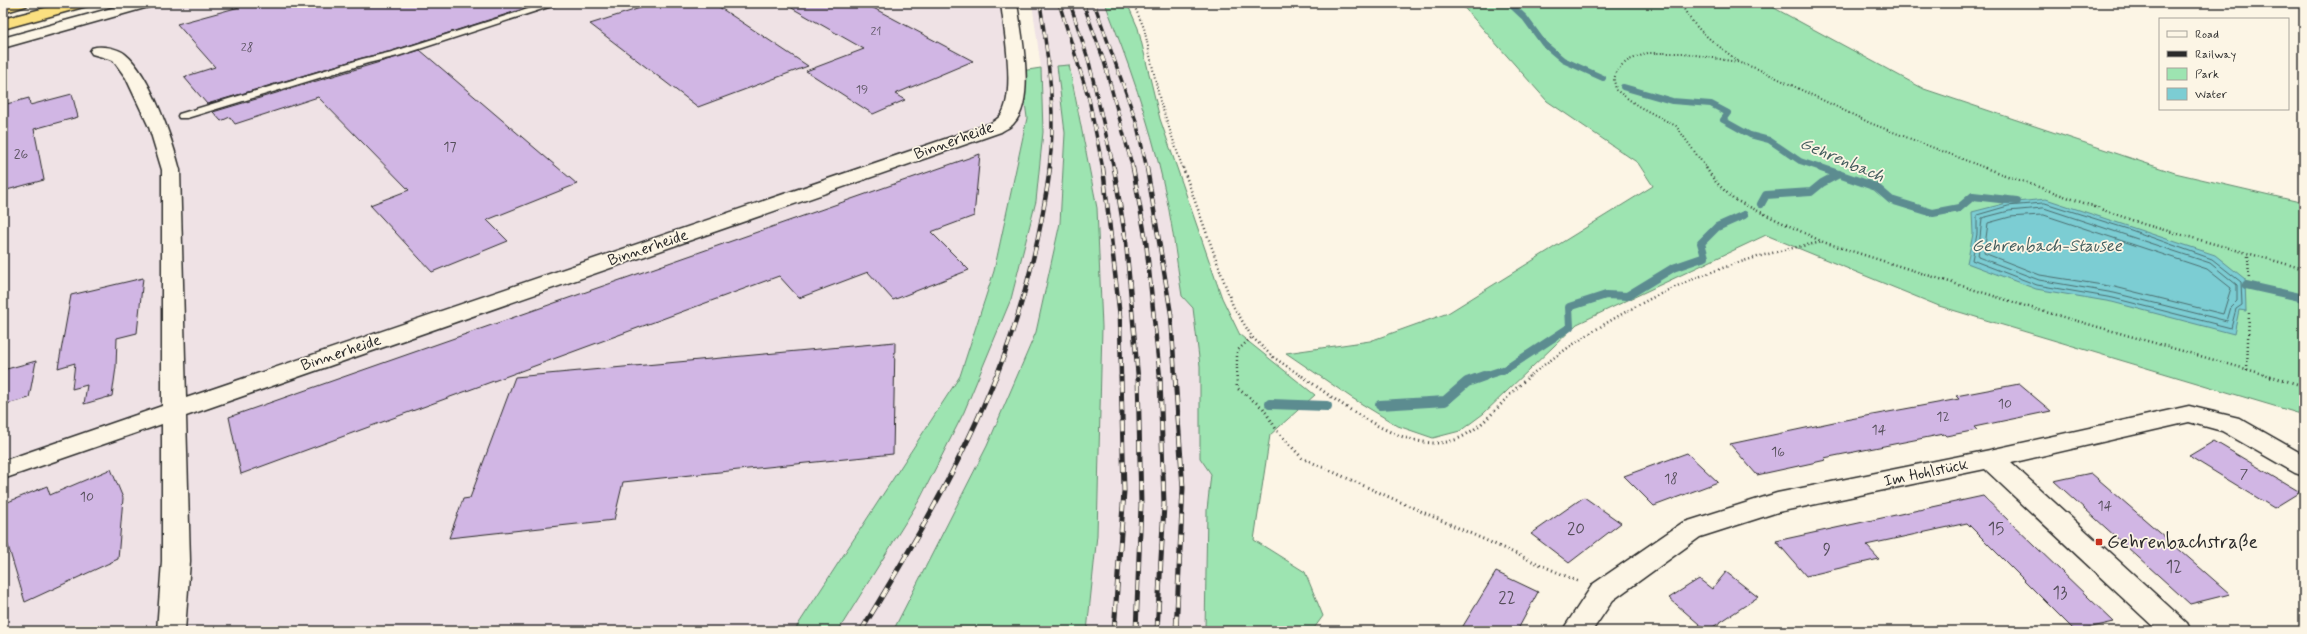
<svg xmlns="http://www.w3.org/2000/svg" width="2307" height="634" viewBox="0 0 2307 634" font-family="Mynerve,sans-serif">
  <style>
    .built { fill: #efe2e5 }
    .green { fill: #9de4b1; stroke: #64886e }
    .water { fill: #7ccdd3; stroke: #5c8c90 }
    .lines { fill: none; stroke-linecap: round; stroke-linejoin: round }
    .shore { stroke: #4b6c6e; stroke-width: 1 }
    .stream-far2 { stroke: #5c8c90; stroke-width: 6 }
    .stream-far1 { stroke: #5c8c90; stroke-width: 8 }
    .stream { stroke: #5c8c90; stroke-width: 10 }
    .building { fill: #d1b6e4; stroke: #2b2b2b }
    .service-casing { stroke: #2b2b2b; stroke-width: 3 }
    .minor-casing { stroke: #2b2b2b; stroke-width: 3 }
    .motorway-casing { stroke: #2b2b2b; stroke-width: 3 }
    .path-far2 { stroke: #2b2b2b; stroke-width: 2; stroke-dasharray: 1 2.5; stroke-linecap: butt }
    .path-far1 { stroke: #2b2b2b; stroke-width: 2.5; stroke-dasharray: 1 3; stroke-linecap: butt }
    .path { stroke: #2b2b2b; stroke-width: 3; stroke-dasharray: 1 3.5; stroke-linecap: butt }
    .service { fill: #fcf5e5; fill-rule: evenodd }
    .minor { fill: #fcf5e5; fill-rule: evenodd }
    .motorway { fill: #fbe080; fill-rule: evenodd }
    .rail-far2-casing { stroke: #2b2b2b; stroke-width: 3.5 }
    .rail-far1-casing { stroke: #2b2b2b; stroke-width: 4.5 }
    .rail-casing { stroke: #2b2b2b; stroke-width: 5 }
    .rail-far2 { stroke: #fcf5e5; stroke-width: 2.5; stroke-dasharray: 7; stroke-linecap: butt }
    .rail-far1 { stroke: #fcf5e5; stroke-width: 3; stroke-dasharray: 8; stroke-linecap: butt }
    .rail { stroke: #fcf5e5; stroke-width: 3.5; stroke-dasharray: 10; stroke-linecap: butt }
    .poi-dot { fill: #c8321e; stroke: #fcf5e5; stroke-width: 1.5 }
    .labels { text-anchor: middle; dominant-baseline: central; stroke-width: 3.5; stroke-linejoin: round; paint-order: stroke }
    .far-number-label { font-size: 12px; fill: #544e59 }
    .number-label { font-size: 14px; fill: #544e59 }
    .street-label { font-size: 16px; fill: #2b2b2b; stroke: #fcf5e5 }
    .water-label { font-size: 17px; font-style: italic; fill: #435c5d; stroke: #fcf5e5 }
    .near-number-label { font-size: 17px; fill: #544e59 }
    .near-poi-label { font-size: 19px; fill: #2b2b2b; stroke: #fcf5e5; text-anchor: start }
  </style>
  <rect width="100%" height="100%" fill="#fcf5e5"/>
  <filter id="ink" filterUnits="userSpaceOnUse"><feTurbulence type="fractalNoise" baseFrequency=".025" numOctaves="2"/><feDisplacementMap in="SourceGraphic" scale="8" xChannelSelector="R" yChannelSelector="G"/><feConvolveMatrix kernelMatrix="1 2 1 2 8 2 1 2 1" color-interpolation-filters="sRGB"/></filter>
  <g filter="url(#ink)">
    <path class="built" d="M 158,3 L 1012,3 L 1027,118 L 994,271 L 960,376 L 794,631 L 3,631 L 3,46 Z
      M 1032,3 L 1105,3 L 1133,74 L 1147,120 L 1164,183 L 1182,296 L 1193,308 L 1200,366 L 1200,458 L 1211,474 L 1207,510 L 1205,631 L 1087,631 L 1097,535 L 1102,327 L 1097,208 L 1070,65 L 1057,67 L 1065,133 L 1060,223 L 1036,332 L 987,446 L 896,626 L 893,631 L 838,631 L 920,499 L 1011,299 L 1036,201 L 1043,132 L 1041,68 Z"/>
    <path class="green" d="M 1105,3 L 1127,3 L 1138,28 L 1160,119 L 1222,298 L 1240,335 L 1315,395 L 1270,435 L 1254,540 L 1305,572 L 1323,616 L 1312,631 L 1205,631 L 1207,510 L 1211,474 L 1200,458 L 1200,366 L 1193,308 L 1182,296 C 1176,258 1172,219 1163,182 C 1149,120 1128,62 1105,3 Z
      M 1460,3 L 1765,3 L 1924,89 L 2175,173 L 2304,203 L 2304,415 L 1939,306 L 1766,235 L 1577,324 L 1483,414 L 1460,431 L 1433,438 L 1398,426 L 1352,398 L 1286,353 L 1370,341 L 1448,313 L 1653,186 L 1638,163 L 1547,101 Z
      M 1069,65 L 1097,208 L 1102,327 L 1097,535 L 1087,631 L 893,631 L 987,446 L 1036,332 L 1060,223 L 1065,133 L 1057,66 Z
      M 1041,68 L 1043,132 L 1036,201 L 1011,299 L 964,412 L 920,499 L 838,631 L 794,631 L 960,376 L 994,271 L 1027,118 L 1021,71 Z"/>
    <path class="water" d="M 2046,199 L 2215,255 L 2245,279 L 2246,311 L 2239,310 L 2234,334 L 2112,302 L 2036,289 L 1967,263 L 1973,234 L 1972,212 L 2007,203 Z"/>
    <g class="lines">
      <path class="shore" d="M 2045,203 L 2131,230 L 2212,259 L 2241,282 L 2242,305 L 2236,309 L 2231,328 L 2113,298 L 2037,285 L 1972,260 L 1977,234 L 1977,215 L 2008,206 Z
        M 2044,208 L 2210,263 L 2237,285 L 2237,301 L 2231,307 L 2227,321 L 2114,293 L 2039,280 L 1978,257 L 1982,218 L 2009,211 Z
        M 2044,215 L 2207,269 L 2231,288 L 2223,314 L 2115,287 L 2040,275 L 1984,253 L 1988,223 L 2010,217 Z"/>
      <path class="stream-far2" d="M 1509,3 L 1525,18 L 1544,44 L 1563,60 L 1603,78
        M 1623,87 L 1672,101 L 1711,104 L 1728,113 L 1723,120 L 1750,135 L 1769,140 L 1800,161 L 1824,169"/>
      <path class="stream-far1" d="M 1821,168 L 1876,187 L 1891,200 L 1933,213 L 1959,208 L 1973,196 L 2017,201
        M 1761,204 L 1766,195 L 1811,192 L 1822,183 L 1839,174
        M 2246,285 L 2304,298
        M 1481,377 L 1506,369 L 1570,327 L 1569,307 L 1606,295 L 1627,296 L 1673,268 L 1705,257 L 1701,243 L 1717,227 L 1744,215"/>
      <path class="stream" d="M 1270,404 L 1327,406
        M 1380,405 L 1445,401 L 1467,382 L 1484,376"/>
    </g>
    <path class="building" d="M 254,3 L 532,3 L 532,6 L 392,51 L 362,58 L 207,104 L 184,77 L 215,67 L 177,24 Z
      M 656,3 L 713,3 L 808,66 L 698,107 L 590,24 Z
      M 783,3 L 864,3 L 973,61 L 895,94 L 905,100 L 873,114 L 806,71 L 864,49 Z
      M 420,50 L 577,184 L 487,220 L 508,241 L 432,272 L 370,205 L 409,190 L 318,97 L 235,124 L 230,117 L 221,121 L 213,112 Z
      M 72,94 L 78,117 L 34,129 L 44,180 L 3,191 L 3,105 L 29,98 L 30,105 Z
      M 980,154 L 974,216 L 931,232 L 969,270 L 893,300 L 868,272 L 799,298 L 779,276 L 241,474 L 229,417 Z
      M 143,278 L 137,333 L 117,338 L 116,367 L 112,396 L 84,404 L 87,385 L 72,389 L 75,363 L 58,368 L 71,295 Z
      M 895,342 L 893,454 L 623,482 L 614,520 L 449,538 L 463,499 L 470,498 L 515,377 Z
      M 36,361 L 29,398 L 3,405 L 3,370 Z
      M 2019,384 L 2051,411 L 1974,427 L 1977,430 L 1946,436 L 1944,434 L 1824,458 L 1826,460 L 1757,475 L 1730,444 L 1834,422 L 1959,399 L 1956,396 Z
      M 2214,441 L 2300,492 L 2274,508 L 2189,456 Z
      M 1687,453 L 1718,482 L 1654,506 L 1624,476 Z
      M 111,469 L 123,498 L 118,559 L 25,602 L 3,529 L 3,504 L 47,486 L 50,495 Z
      M 2091,473 L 2158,531 L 2230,594 L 2190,604 L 2054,481 Z
      M 1983,496 L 2114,622 L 2075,631 L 1967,523 L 1866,545 L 1879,559 L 1806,576 L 1776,541 Z
      M 1584,497 L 1621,523 L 1569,563 L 1531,534 Z
      M 1496,572 L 1538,592 L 1517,631 L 1460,631 Z
      M 1726,572 L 1758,597 L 1707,631 L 1669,598 L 1699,579 L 1712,589 Z"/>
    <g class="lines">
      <defs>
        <path id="service" d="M 547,3 L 561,3 L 398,56 L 368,63 L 187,118 L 179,118 L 178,116 L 179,114 L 362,59 L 392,52 Z"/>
        <path id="minor" d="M 130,3 L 155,3 L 152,6 L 3,48 L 3,38 Z
          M 1001,3 L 1017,3 C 1021,32 1036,100 1014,123 C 1011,127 1005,129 1001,132 L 186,416 L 190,561 L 185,631 L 157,631 L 162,561 L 162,424 L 3,479 L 3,461 L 162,406 L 162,170 L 149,127 L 126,78 L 113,60 L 92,54 L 90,51 L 92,48 C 101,45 118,48 125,54 C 150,74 172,138 180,170 L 186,398 L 989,124 C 993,122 998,119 1001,115 C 1016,94 1004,29 1001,3 Z
          M 2189,406 L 2239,418 L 2304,455 L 2304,476 L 2295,473 L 2222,431 L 2189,422 L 2011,463 L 2187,623 L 2191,631 L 2158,631 L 1985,469 L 1778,512 L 1700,537 L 1613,600 L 1592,631 L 1562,631 L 1593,584 L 1682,523 L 1777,493 L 1990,450 Z"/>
        <path id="motorway" d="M 3,3 L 29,3 L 26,6 L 3,13 Z
          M 64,3 L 90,3 L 87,6 L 3,29 L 3,19 Z"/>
      </defs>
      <use href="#service" class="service-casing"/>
      <use href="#minor" class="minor-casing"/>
      <use href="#motorway" class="motorway-casing"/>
      <path class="path-far2" d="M 1133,3 L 1144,28 L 1160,101 L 1183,169
        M 1681,3 C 1693,30 1717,44 1739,62
        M 1707,169 L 1676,126 L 1638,106 L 1616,90 L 1614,80 L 1616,72 L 1622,65 L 1629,60 L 1648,53 L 1684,53 L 1737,62 L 1758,69 L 1870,123 L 1988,169"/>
      <path class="path-far1" d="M 1183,168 L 1233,306 L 1252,337 L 1273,357 L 1303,377
        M 1706,168 L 1715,181 L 1733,199 L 1823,242 L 2035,309 L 2274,377
        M 1985,168 L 2143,224 L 2304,269
        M 2248,256 L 2249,280
        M 2247,370 L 2249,312
        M 1237,377 L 1237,351 L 1252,337
        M 1528,377 C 1619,307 1709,262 1823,242"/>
      <path class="path" d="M 1237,376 L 1237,388 L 1263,408 L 1278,432 L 1302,458 L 1579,582
        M 1302,376 C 1342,404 1418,466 1467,434 C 1492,419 1507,394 1530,376
        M 2270,376 L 2304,386"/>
      <use href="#service" class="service"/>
      <use href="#minor" class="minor"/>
      <use href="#motorway" class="motorway"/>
      <defs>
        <path id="rail-far2" d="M 1040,3 C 1048,58 1057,114 1049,169
          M 1059,3 L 1089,99 L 1103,169
          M 1070,3 L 1089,62 L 1114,169
          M 1083,3 L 1104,61 L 1133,169
          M 1094,3 L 1136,121 L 1147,169"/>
        <path id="rail-far1" d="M 1103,168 L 1120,317 L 1121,377
          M 1114,168 L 1126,242 L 1138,377
          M 1133,168 L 1146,241 L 1160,377
          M 1147,168 L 1171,314 L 1175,377
          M 996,377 C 1023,309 1040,241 1050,168"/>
        <path id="rail" d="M 1175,376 L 1183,488 L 1176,631
          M 861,631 C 911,549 960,466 996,376
          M 1114,631 L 1124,491 L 1121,376
          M 1136,631 L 1141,505 L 1138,376
          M 1157,631 L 1164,505 L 1160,376"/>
      </defs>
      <use href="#rail-far2" class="rail-far2-casing"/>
      <use href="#rail-far1" class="rail-far1-casing"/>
      <use href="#rail" class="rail-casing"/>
      <use href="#rail-far2" class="rail-far2"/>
      <use href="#rail-far1" class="rail-far1"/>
      <use href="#rail" class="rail"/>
    </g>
  </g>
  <rect class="poi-dot" x="2095" y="538" width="8" height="8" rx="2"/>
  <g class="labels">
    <g class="far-number-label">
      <text x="876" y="32">21</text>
      <text x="247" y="48">28</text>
      <text x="862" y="90">19</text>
    </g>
    <g class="number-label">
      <text x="450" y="147">17</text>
      <text x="21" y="154">26</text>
      <text x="2005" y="404">10</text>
      <text x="1943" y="417">12</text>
      <text x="1879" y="430">14</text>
      <text x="1778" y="452">16</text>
      <text x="2244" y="474">7</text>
      <text x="1671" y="479">18</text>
      <text x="87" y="497">10</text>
      <text x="2105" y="506">14</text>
    </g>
    <g class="street-label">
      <text transform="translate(954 141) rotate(-20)">Binnerheide</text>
      <text transform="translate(648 248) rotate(-19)">Binnerheide</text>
      <text transform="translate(341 353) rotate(-19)">Binnerheide</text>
      <text transform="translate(1926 473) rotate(-12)">Im Hohlstück</text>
    </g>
    <g class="water-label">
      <text transform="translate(1842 160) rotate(23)">Gehrenbach</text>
      <text x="2047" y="246">Gehrenbach-Stausee</text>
    </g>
    <g class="near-number-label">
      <text x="1576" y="529">20</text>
      <text x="1996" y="529">15</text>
      <text x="1827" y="550">9</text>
      <text x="2174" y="567">12</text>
      <text x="2060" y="593">13</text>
      <text x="1507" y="598">22</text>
    </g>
    <g class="near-poi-label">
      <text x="2107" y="542">Gehrenbachstraße</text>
    </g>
  </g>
  <rect width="2307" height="634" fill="none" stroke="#fcf5e5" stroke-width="16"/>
  <rect x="8" y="8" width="2291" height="618" fill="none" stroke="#2b2b2b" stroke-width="1.5" filter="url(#ink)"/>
  <rect x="2159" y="18" width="130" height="92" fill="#fcf5e5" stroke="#a8a49b"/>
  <rect x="2167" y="31" width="20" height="6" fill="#fcf5e5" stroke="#a8a49b"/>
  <text x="2195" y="38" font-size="12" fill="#2b2b2b">Road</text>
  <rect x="2167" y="51" width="20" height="6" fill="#2b2b2b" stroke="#a8a49b"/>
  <text x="2195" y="58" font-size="12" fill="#2b2b2b">Railway</text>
  <rect x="2167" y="68" width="20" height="12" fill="#9de4b1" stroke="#a8a49b"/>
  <text x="2195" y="78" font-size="12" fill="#2b2b2b">Park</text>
  <rect x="2167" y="88" width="20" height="12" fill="#7ccdd3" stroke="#a8a49b"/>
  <text x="2195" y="98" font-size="12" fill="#2b2b2b">Water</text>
</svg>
